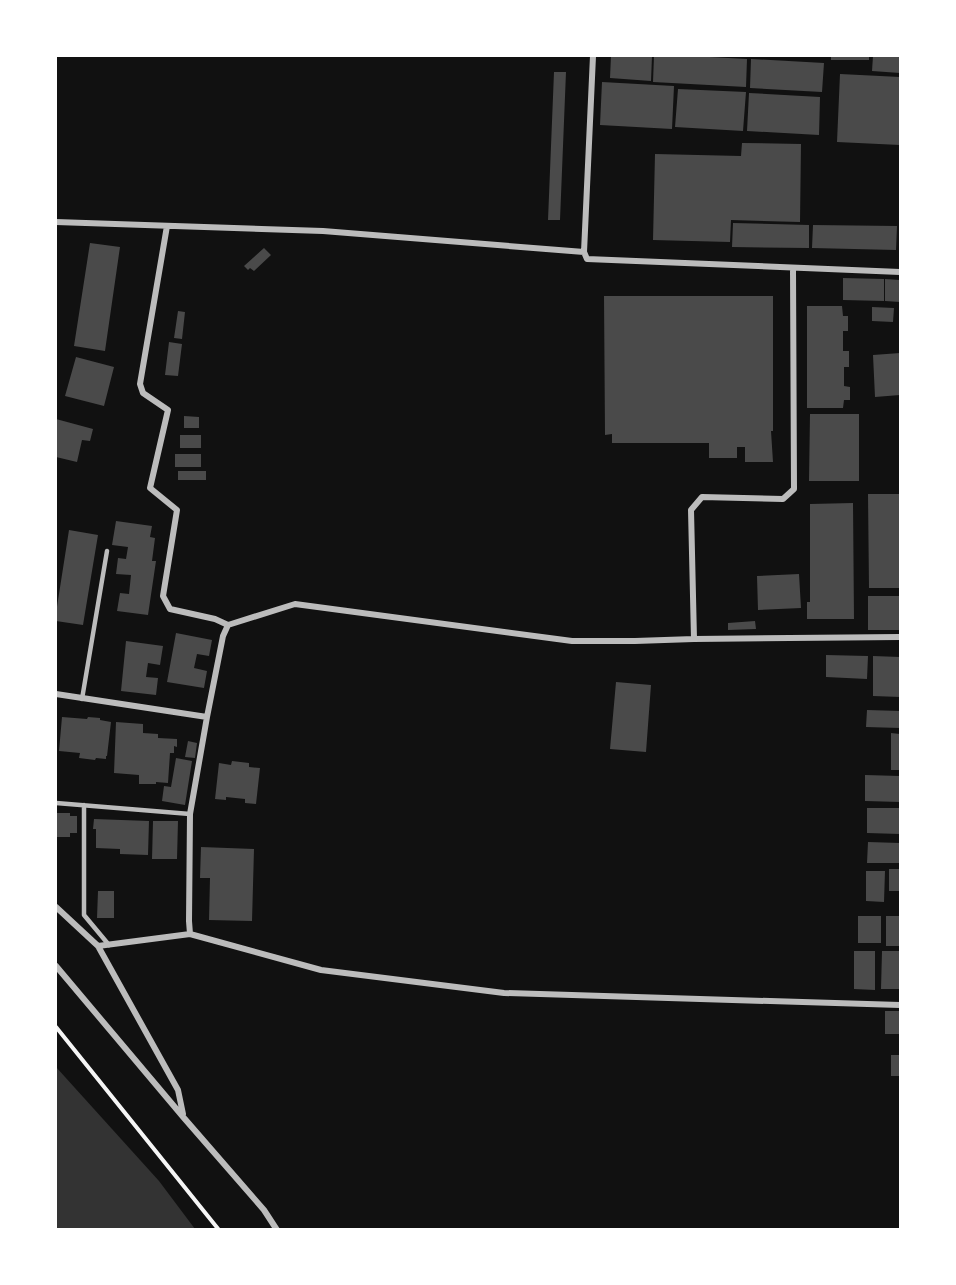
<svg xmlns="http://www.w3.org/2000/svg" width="956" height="1285" viewBox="0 0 956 1285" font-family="Karla,sans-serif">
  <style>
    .water { fill: #333 }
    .building { fill: #4a4a4a }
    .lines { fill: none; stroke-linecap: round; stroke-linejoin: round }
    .path { stroke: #f5f5f5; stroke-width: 4 }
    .service { stroke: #bcbcbc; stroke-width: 4.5 }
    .minor { stroke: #bcbcbc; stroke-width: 6 }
  </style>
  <rect width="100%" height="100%" fill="#111"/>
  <path class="water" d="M 56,1067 L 159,1181 L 195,1229 L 56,1229 Z"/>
  <path class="building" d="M 611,56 L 652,56 L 651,81 L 610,78 Z
    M 654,56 L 691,56 L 747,59 L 746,87 L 653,82 Z
    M 831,56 L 869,56 L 869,60 L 831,60 Z
    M 873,56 L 900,56 L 900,73 L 872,71 Z
    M 751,59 L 824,63 L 822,92 L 750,88 Z
    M 554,72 L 566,72 L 560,220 L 548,220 Z
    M 840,74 L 900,77 L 900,145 L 837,142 Z
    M 602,82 L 674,86 L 672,129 L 600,125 Z
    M 678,89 L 746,92 L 743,131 L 675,127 Z
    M 749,93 L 820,97 L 819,135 L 747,131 Z
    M 742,143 L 801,144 L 800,222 L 731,220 L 730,242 L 653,240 L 655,154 L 741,156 Z
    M 733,223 L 809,225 L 809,248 L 732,247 Z
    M 813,225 L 897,226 L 896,250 L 812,248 Z
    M 90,243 L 120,247 L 105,351 L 74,346 Z
    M 264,248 L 271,255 L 254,271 L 250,268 L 248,270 L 244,266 Z
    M 843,278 L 884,279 L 884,301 L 843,300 Z
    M 885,279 L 900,280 L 900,302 L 885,301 Z
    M 604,296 L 773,296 L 773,431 L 771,431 L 773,462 L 745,462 L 745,447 L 737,447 L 737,458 L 709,458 L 709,443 L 612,443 L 612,434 L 605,435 Z
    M 807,306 L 842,306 L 843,316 L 848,316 L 848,331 L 843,331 L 843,351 L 849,351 L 849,367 L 844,367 L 844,386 L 850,387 L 850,400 L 844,400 L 843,408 L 807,408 Z
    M 872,307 L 894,308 L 893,322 L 872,321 Z
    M 178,311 L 185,312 L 182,339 L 174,338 Z
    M 169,342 L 182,344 L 178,376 L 165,375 Z
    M 900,353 L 900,395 L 875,397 L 873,355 Z
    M 76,357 L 114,367 L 104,406 L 65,396 Z
    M 810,414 L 859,414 L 859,481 L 809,481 Z
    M 184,416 L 199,417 L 199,428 L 184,428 Z
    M 56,419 L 93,429 L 90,441 L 82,440 L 77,462 L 56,457 Z
    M 180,435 L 201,435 L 201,448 L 180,448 Z
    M 175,454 L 201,454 L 201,467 L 175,467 Z
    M 178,471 L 206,471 L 206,480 L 178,480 Z
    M 868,494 L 900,494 L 900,588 L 869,588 Z
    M 853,503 L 854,619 L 807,619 L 807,602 L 810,602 L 810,504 Z
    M 116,521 L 152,526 L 150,537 L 155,538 L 152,561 L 156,561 L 148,615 L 117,611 L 120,593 L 129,594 L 131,575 L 116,574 L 118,558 L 126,559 L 128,547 L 112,545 Z
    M 69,530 L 98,535 L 83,625 L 56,621 L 56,613 Z
    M 799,574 L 801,608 L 758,610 L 757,576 Z
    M 868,596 L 900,596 L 900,630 L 868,630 Z
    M 755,621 L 756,629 L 728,630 L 728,623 Z
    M 176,633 L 212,640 L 209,656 L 197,654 L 194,668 L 207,671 L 204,688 L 167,682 Z
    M 126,641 L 163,646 L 160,665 L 148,663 L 146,677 L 158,678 L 156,695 L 121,691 Z
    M 826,655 L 868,656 L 867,679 L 826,677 Z
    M 873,656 L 900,657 L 900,697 L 873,696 Z
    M 616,682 L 651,685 L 646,752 L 610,749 Z
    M 867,710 L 900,711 L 900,728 L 866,727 Z
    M 62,717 L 87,719 L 88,717 L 100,718 L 100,720 L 111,722 L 107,756 L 106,756 L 106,759 L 96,758 L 95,760 L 79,758 L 80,753 L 59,751 Z
    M 116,722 L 143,724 L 143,733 L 158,734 L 158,738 L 177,739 L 177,747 L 174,746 L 174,753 L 170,753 L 168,783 L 156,782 L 156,784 L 139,784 L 139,775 L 114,773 Z
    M 891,733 L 900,734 L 900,770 L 891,770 Z
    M 188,741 L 197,743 L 195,758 L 185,757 Z
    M 176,758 L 192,761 L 185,805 L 162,801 L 164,786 L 171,787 Z
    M 232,761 L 249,763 L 249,767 L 260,768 L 256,804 L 245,803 L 245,799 L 226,797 L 226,800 L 215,799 L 219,763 L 231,765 Z
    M 865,775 L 900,776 L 900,802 L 865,801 Z
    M 867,808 L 900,808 L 900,834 L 867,833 Z
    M 56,813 L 70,813 L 70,816 L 77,816 L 77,833 L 70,833 L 70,837 L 56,837 Z
    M 94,819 L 149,821 L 148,855 L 120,854 L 120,849 L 96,848 L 96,829 L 93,829 Z
    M 153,821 L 178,821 L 177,859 L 152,859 Z
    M 868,842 L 900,843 L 900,863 L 867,863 Z
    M 201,847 L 254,849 L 252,921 L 209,920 L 210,878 L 200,878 Z
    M 889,869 L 900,869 L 900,891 L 889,891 Z
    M 866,871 L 885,871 L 884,902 L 866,901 Z
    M 98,891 L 114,891 L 114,918 L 97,918 Z
    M 858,916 L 881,916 L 881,943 L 858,943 Z
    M 886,916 L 900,916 L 900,946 L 886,946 Z
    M 854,951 L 875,951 L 875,990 L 854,989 Z
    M 882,951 L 900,951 L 900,989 L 881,989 Z
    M 885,1011 L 900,1011 L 900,1034 L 885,1034 Z
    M 891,1055 L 900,1055 L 900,1076 L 891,1076 Z"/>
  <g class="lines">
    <path class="path" d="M 56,1027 L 219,1230"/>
    <path class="service" d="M 82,699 L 107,551
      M 56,803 L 190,814
      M 84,805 L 84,915 L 109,945"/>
    <path class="minor" d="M 56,222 L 323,231 L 584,252 L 593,56
      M 167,226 L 140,384 L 143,393 L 168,410 L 150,488 L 177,510 L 163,596 L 170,609 L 215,619 L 228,625 L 295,604 L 572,641 L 635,641 L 694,639 L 900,637
      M 584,252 L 587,259 L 900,272
      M 694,639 L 691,510 L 702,497 L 783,499 L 794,489 L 793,268
      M 56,694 L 207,717
      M 56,907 L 98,946 L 178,1090 L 183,1114
      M 190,934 L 189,921 L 190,814 L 207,717 L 223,636 L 228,625
      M 98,946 L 190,934 L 321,970 L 504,993 L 900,1005
      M 56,966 L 184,1118 L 264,1210 L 277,1230"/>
  </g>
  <rect width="956" height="1285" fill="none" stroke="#ffffff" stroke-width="114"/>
</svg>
